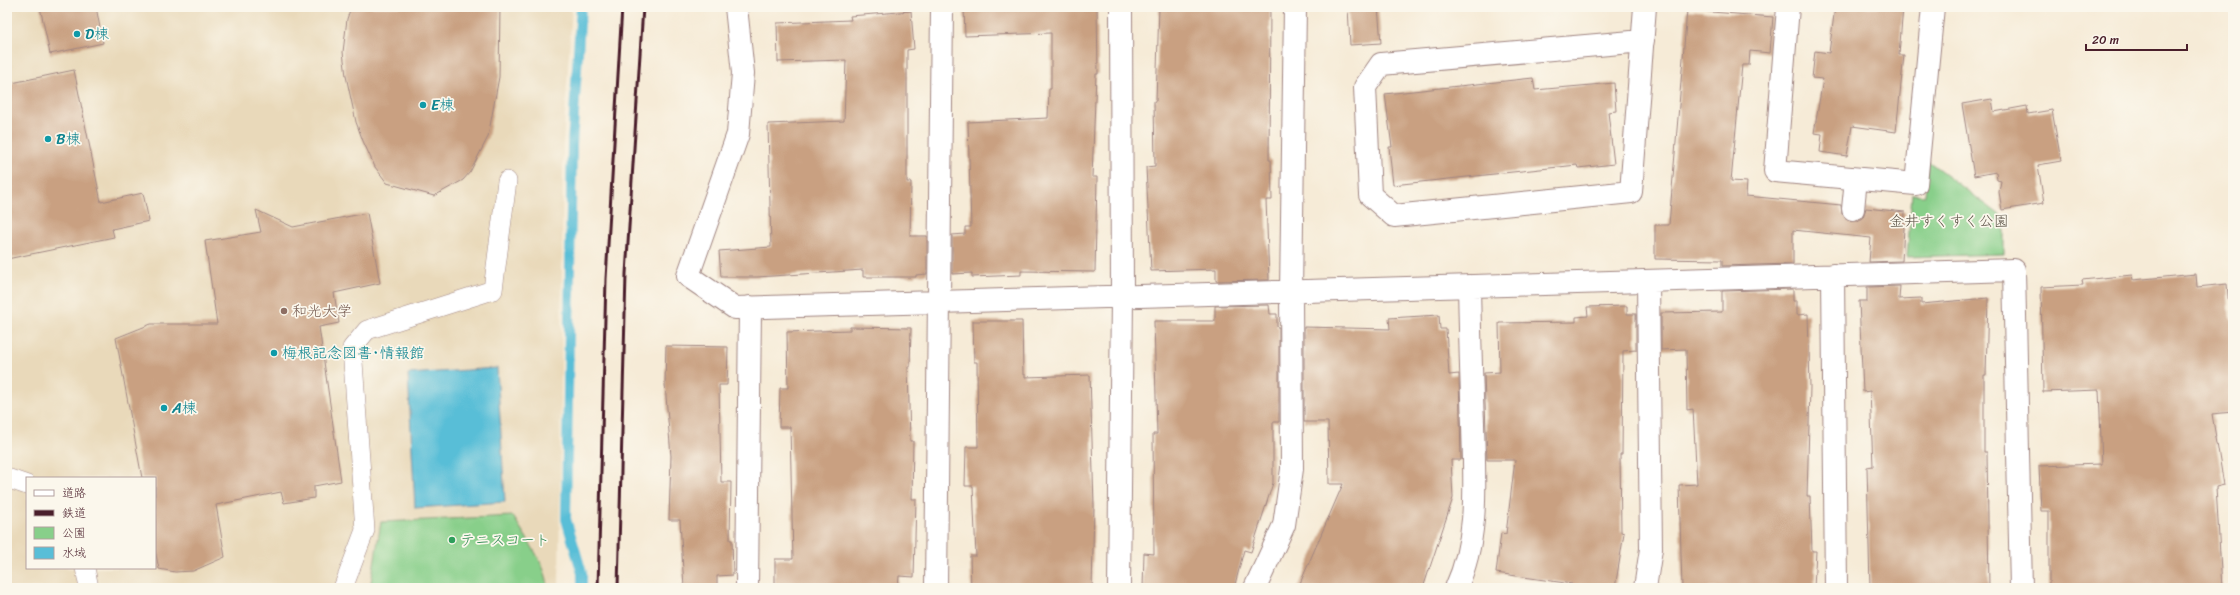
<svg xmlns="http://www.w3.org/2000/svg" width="2240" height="595" viewBox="0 0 2240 595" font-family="Sriracha,'Klee One',sans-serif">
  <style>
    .built { fill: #e9d9ba; fill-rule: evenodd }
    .green { fill: #88cf8a; stroke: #69775a }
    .water { fill: #59bed7; stroke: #526e81 }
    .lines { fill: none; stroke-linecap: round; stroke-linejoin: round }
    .stream { stroke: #59bed7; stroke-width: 10 }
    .building { fill: #c9a081 }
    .service-casing { stroke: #a08581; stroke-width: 20 }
    .minor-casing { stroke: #a08581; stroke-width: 24 }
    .service { stroke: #fff; stroke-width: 19 }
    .minor { stroke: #fff; stroke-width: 22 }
    .rail { stroke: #4a1f2b; stroke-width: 3 }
    .culture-dot { fill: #0f9aa8; stroke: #fbf7ec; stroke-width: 1.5 }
    .education-dot { fill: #8d6e63; stroke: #fbf7ec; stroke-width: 1.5 }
    .leisure-dot { fill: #2e9e5b; stroke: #fbf7ec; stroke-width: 1.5 }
    .labels { text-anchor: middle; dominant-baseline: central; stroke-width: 3.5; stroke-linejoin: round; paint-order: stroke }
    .culture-label { font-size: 15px; fill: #0d838f; stroke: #fbf7ec; text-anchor: start }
    .park-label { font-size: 15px; fill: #5d5448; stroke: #fbf7ec }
    .education-label { font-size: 15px; fill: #785e54; stroke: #fbf7ec; text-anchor: start }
    .leisure-label { font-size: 15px; fill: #27864d; stroke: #fbf7ec; text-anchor: start }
  </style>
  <rect width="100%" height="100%" fill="#fbf7ec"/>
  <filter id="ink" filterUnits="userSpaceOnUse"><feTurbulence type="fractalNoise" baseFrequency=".025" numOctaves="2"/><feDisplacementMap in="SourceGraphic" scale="8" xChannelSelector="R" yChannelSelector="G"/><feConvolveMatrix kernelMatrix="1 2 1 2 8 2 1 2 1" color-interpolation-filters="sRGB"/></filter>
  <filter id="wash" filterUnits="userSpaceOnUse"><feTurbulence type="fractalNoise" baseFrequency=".012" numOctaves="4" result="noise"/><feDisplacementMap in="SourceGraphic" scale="16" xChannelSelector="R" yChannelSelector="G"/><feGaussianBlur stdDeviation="0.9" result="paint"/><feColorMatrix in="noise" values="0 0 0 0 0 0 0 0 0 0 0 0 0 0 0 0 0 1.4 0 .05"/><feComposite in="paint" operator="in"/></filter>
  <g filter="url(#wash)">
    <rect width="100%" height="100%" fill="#f6ebd7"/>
    <path class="built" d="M 7,7 L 572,7 L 563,145 L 559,588 L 7,588 ZM 27,478 L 155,478 L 155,568 L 27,568 Z"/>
    <path class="green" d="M 1928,161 L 2004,218 L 2004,254 L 1907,257 L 1912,194 L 1925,195 Z
      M 513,516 C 524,535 548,567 548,588 L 370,588 L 381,522 Z"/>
    <path class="water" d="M 497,368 L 505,502 L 415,508 L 408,374 Z"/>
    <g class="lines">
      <path class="stream" d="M 581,7 L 572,145 L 566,519 L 582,573 L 582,588"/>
    </g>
    <g id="blocks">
      <path class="building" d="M 40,7 L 96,7 L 103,43 L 50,54 Z
        M 351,7 L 500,7 L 499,77 L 488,137 L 470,172 L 463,180 L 434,196 L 387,183 L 375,167 L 363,141 L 356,122 L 346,76 L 343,52 L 347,19 Z
        M 964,7 L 1097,7 L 1098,74 L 1096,74 L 1092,177 L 1097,177 L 1095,272 L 1021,271 L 1021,275 L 972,277 L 972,273 L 952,274 L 952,235 L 965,234 L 965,227 L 971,227 L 968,122 L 1048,118 L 1049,89 L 1051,89 L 1051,33 L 965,36 Z
        M 1159,7 L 1270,7 L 1269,160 L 1271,160 L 1272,200 L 1266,200 L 1269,280 L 1216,281 L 1216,269 L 1151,271 L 1146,167 L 1155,166 L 1154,101 L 1156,101 Z
        M 1348,7 L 1378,7 L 1381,43 L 1350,45 Z
        M 1835,7 L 1903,7 L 1899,55 L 1904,55 L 1896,132 L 1852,126 L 1847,156 L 1820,152 L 1822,134 L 1814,133 L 1823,79 L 1812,78 L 1815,51 L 1829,53 Z
        M 1687,10 L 1773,17 L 1770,53 L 1750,51 L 1749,65 L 1742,65 L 1731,181 L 1747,182 L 1746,196 L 1841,205 L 1842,214 L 1851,221 L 1858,221 L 1863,217 L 1866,208 L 1905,212 L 1902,261 L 1869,262 L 1871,238 L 1793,230 L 1793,264 L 1722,266 L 1722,260 L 1655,259 L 1655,225 L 1669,225 Z
        M 911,11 L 914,49 L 907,50 L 907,182 L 911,182 L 910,236 L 927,236 L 927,274 L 916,275 L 916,277 L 863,277 L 863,270 L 757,277 L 721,277 L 719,251 L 771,247 L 768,124 L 844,121 L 846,60 L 778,62 L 777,23 L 851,20 L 850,16 Z
        M 74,70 L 101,202 L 143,193 L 149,221 L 112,229 L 114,237 L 7,259 L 7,84 Z
        M 1533,78 L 1535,90 L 1614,83 L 1616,111 L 1608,112 L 1614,164 L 1578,168 L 1577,165 L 1393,185 L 1389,147 L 1392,147 L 1385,94 Z
        M 1992,99 L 1994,112 L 2027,106 L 2028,114 L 2052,110 L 2061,161 L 2038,165 L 2044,203 L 2002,210 L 1999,192 L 2001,181 L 1997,180 L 1996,172 L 1974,176 L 1962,104 Z
        M 256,210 L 293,227 L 367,213 L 380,283 L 334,293 L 339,323 L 319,327 L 341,481 L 314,486 L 314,498 L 284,503 L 281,492 L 216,505 L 225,557 L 193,571 L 175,572 L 159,569 L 155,550 L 155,478 L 142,478 L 116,338 L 151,324 L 217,324 L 205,241 L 261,232 Z
        M 2196,274 L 2197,287 L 2227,284 L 2230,320 L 2233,320 L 2233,412 L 2212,414 L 2224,485 L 2216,487 L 2222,588 L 2049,588 L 2049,511 L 2041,511 L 2039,466 L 2102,464 L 2099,390 L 2043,392 L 2041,287 L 2083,285 L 2082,280 L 2132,275 L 2133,280 Z
        M 1900,286 L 1899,299 L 1921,298 L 1921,304 L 1988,298 L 1986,375 L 1984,375 L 1984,452 L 1987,452 L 1989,588 L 1870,588 L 1867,467 L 1873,466 L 1870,391 L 1863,392 L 1859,301 L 1867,301 L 1867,287 Z
        M 1793,289 L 1793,301 L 1797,301 L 1797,315 L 1808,314 L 1810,387 L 1807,496 L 1810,496 L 1812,551 L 1816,551 L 1814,588 L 1739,586 L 1739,588 L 1682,588 L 1679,485 L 1697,484 L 1693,409 L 1687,410 L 1686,349 L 1661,350 L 1661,313 L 1722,312 L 1722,291 Z
        M 1269,305 L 1270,314 L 1277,314 L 1277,327 L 1279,327 L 1279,422 L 1273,422 L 1273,483 L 1251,552 L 1244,550 L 1234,588 L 1143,588 L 1144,553 L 1154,554 L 1153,434 L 1157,434 L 1154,321 L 1215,321 L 1215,306 Z
        M 1627,306 L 1627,314 L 1636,314 L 1636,350 L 1623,351 L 1622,454 L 1620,454 L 1621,532 L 1624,533 L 1615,588 L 1570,588 L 1572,584 L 1496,573 L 1501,533 L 1506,534 L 1515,460 L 1487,460 L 1484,373 L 1500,372 L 1499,323 L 1576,322 L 1576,317 L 1588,316 L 1587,307 Z
        M 1439,315 L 1440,329 L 1446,329 L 1449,375 L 1459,374 L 1461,460 L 1451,460 L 1453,498 L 1423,588 L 1298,588 L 1343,484 L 1329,484 L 1328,422 L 1304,422 L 1304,327 L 1390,329 L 1389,318 Z
        M 973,321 L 1022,321 L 1023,374 L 1025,374 L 1025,377 L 1090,375 L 1094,506 L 1092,588 L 971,588 L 970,556 L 976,556 L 973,486 L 965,486 L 966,447 L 978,447 L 977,362 L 974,362 Z
        M 850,327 L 911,328 L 910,367 L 908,367 L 910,441 L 913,441 L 912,499 L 916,499 L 914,577 L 899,576 L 898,588 L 775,588 L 775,559 L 793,559 L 790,427 L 779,427 L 780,388 L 788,388 L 787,332 L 850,330 Z
        M 666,346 L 728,347 L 727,385 L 719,385 L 721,482 L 731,482 L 730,540 L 732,540 L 733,575 L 717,576 L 717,588 L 684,588 L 680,520 L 669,520 L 671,456 L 665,384 Z"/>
    </g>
  </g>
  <g filter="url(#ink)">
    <use href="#blocks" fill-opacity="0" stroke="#a08581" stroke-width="1"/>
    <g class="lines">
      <defs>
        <path id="service" d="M 7,478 L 27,485
          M 85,568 L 89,588
          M 343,588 L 365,530 L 352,348 L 367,330 L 493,290 L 507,181"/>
        <path id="minor" d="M 736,7 L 743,73 L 738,134 L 688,276 L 735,308 L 2014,270 L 2021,588
          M 1788,7 L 1775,171 L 1916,184 L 1933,7
          M 1643,41 L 1381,64 L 1365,87 L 1370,195 L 1394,216 L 1631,192 L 1645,7
          M 1853,209 L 1856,179
          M 1833,275 L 1836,588
          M 747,588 L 750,307
          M 936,588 L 942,7
          M 1119,588 L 1122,296 L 1121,7
          M 1255,588 L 1284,525 L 1292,469 L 1291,292 L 1295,7
          M 1456,588 C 1480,536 1474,479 1473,423 C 1471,378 1470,332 1469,286
          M 1645,588 L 1651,549 L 1648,281"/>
      </defs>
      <use href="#service" class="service-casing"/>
      <use href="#minor" class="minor-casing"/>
      <use href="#service" class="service"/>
      <use href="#minor" class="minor"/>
      <path class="rail" d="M 598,588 L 606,279 L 622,7
        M 618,588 L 626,274 L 643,7"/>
    </g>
  </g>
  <g class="culture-dot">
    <circle cx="77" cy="34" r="4"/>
    <circle cx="423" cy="105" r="4"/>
    <circle cx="48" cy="139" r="4"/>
    <circle cx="274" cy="353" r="4"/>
    <circle cx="164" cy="408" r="4"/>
  </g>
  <circle class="education-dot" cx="284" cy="311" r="4"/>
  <circle class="leisure-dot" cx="452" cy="540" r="4"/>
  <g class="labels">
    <g class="culture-label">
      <text x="85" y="34">D棟</text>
      <text x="431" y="105">E棟</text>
      <text x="56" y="139">B棟</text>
      <text x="282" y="353">梅根記念図書･情報館</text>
      <text x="172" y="408">A棟</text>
    </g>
    <g class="park-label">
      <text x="1949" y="221">金井すくすく公園</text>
    </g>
    <g class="education-label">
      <text x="292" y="311">和光大学</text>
    </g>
    <g class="leisure-label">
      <text x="460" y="540">テニスコート</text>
    </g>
  </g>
  <rect width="2240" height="595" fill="none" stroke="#fbf7ec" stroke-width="24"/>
  <rect x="26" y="477" width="130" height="92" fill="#fbf7ec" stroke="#b4a19f"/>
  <rect x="34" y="490" width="20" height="6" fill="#ffffff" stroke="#b4a19f"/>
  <text x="62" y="497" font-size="12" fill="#4a1f2b">道路</text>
  <rect x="34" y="510" width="20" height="6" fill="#4a1f2b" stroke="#b4a19f"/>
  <text x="62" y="517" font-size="12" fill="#4a1f2b">鉄道</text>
  <rect x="34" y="527" width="20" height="12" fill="#88cf8a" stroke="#b4a19f"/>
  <text x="62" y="537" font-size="12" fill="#4a1f2b">公園</text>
  <rect x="34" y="547" width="20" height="12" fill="#59bed7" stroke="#b4a19f"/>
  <text x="62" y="557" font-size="12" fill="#4a1f2b">水域</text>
  <path d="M2086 44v6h101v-6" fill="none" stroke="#4a1f2b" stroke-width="2"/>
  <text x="2092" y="44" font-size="12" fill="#4a1f2b" stroke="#fbf7ec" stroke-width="3" paint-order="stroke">20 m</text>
</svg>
